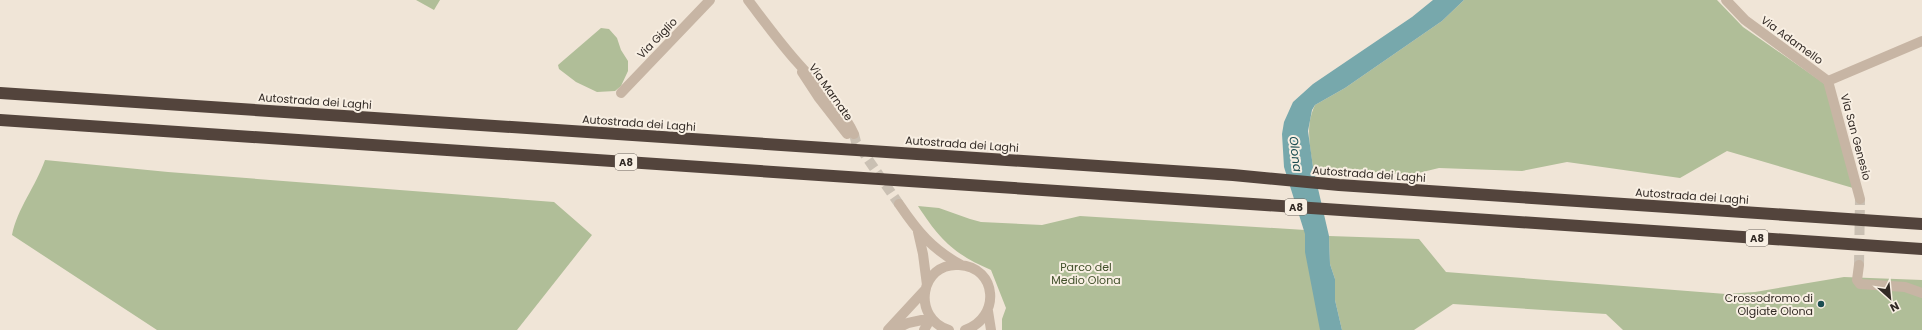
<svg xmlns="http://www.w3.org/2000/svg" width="1922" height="330" viewBox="0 0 1922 330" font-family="Poppins,sans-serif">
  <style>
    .green { fill: #b0be98 }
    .water { fill: #77a8ac }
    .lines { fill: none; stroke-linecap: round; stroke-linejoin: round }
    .minor-tunnel { stroke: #cac0b3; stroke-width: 10; stroke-dasharray: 10 5; stroke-linecap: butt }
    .minor { stroke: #c7b5a4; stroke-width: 10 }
    .highway { stroke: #53443c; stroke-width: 12 }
    .poi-dot { fill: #1c4d52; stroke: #f8efe3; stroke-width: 1.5 }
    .labels { text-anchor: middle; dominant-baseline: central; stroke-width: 4; stroke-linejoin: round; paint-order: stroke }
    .shield { fill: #f8efe3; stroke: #6d655e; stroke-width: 1 }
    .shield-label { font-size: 10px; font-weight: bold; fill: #322a25 }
    .street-label { font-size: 11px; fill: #322a25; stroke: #f8efe3 }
    .park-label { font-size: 11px; fill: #41502a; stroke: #f8efe3 }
    .poi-label { font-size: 11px; fill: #322a25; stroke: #f8efe3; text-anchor: end }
    .water-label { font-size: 12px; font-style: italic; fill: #1c4d52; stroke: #f8efe3 }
  </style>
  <rect width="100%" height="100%" fill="#f0e5d7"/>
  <path class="green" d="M 416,0 L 440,0 L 434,10 Z
    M 1464,0 L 1717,0 L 1743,27 L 1825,84 L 1853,188 L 1727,151 L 1680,178 L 1567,162 L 1522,171 L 1439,168 L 1410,175 L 1313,167 C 1310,145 1305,126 1315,105 L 1345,88 L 1442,21 Z
    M 601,28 L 609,29 L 617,38 L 621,50 L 628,61 L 628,71 L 621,86 L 615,91 L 597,92 L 576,82 L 559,69 L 558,65 Z
    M 45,160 L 168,172 L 554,202 L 592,235 L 517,330 L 157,330 L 12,235 C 17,209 36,186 45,160 Z
    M 918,206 L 939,208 L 970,219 L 981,222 L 1042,225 L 1080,216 L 1305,230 L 1327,330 L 1002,330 L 1002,319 L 1006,308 L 991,270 C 954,254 940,240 918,206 Z
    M 1329,236 L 1419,239 L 1446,272 L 1726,294 L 1755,292 L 1844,277 L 1922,280 L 1922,330 L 1623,330 L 1606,314 L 1453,304 L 1414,330 L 1342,330 L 1335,300 L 1335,279 L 1330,264 Z"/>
  <path class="water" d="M 1433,0 L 1464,0 L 1442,21 L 1345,88 L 1315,105 L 1312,110 L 1308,131 L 1313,167 L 1329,236 L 1330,264 L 1335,279 L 1335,300 L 1342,330 L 1320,330 L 1305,252 L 1305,234 L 1284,167 L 1282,134 L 1284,122 L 1293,102 L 1313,84 L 1412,17 Z"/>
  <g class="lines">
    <path class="minor-tunnel" d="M 854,134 L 856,142 L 899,204
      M 1859,265 L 1860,199"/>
    <path class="minor" d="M 748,0 C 764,21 780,43 797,62 C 817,85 841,106 854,134
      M 1726,0 L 1745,20 L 1828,81
      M 802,72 L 819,98 L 847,134
      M 1828,81 L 1860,199
      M 1828,81 L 1922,41
      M 621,93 L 710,0
      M 899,204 C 918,232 932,249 961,265
      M 918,232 L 923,254 L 927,285
      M 1859,265 L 1857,280 L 1860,284 L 1905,287 L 1922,293
      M 988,311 L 991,330
      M 888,330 L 925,290
      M 894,330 L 908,323 L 931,318
      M 924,330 L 931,318
      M 949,330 C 911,318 920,262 959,265 C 998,267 1001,318 965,330"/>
    <path class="highway" d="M 0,93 L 1233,175 L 1339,185 L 1922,224
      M 0,120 L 1922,249"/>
  </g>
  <circle class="poi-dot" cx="1821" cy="304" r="4"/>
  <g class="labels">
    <g class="shield">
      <rect x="615" y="154" width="22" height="16" rx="3"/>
      <rect x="1285" y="199" width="22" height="16" rx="3"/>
      <rect x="1746" y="230" width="22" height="16" rx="3"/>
    </g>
    <g class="shield-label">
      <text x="626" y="162">A8</text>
      <text x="1296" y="207">A8</text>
      <text x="1757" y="238">A8</text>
    </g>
    <g class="street-label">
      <text transform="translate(657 38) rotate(-46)">Via Giglio</text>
      <text transform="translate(1792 40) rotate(36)">Via Adamello</text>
      <text transform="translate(831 92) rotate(55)">Via Marnate</text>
      <text transform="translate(315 101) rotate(4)">Autostrada dei Laghi</text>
      <text transform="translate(639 123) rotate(4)">Autostrada dei Laghi</text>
      <text transform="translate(1856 137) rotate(75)">Via San Genesio</text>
      <text transform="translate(962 144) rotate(4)">Autostrada dei Laghi</text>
      <text transform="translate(1369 174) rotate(4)">Autostrada dei Laghi</text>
      <text transform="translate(1692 196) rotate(4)">Autostrada dei Laghi</text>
    </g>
    <g class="park-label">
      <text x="1086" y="267">Parco del<tspan x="1086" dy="13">Medio Olona</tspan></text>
    </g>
    <g class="poi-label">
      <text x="1813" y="298">Crossodromo di<tspan x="1813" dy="13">Olgiate Olona</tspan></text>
    </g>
    <g class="water-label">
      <text transform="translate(1296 154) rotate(83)">Olona</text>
    </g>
  </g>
  <g transform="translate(1890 298) rotate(153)" stroke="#f8efe3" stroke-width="3" paint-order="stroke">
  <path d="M0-3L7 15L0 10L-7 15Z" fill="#322a25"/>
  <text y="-6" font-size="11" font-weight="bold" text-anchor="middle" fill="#322a25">N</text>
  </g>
</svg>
